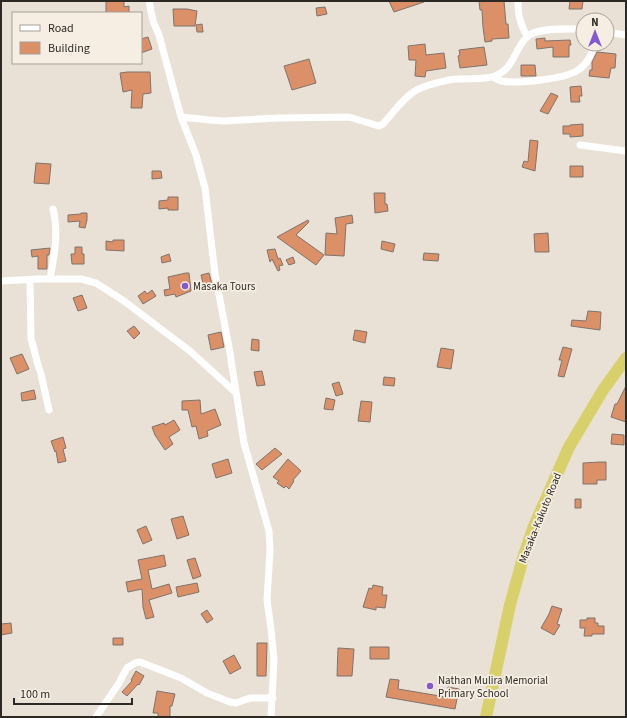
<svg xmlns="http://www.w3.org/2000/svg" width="627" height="718" viewBox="0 0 627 718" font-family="'Source Sans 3',sans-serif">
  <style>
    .building { fill: #dc9067; stroke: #7f736d }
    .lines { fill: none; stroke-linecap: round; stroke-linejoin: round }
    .minor { stroke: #fff; stroke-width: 7 }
    .trunk { stroke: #d8d06a; stroke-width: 12 }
    .poi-dot { fill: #8358d1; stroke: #f6eee2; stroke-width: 1.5 }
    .labels { text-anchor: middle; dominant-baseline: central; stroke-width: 3.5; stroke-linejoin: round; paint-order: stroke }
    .poi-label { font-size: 11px; fill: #2d2a26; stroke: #f6eee2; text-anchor: start }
    .street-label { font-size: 11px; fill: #2d2a26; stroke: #f6eee2 }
  </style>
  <rect width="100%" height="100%" fill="#e9e1d5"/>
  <path class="building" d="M 106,1 L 124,1 L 124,7 L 129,6 L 129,13 L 106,13 Z
    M 389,1 L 424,1 L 424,2 L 394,12 Z
    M 479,1 L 504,1 L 506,24 L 508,24 L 509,38 L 492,39 L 492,41 L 485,42 L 483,27 L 482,10 L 480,10 Z
    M 570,1 L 583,1 L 582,9 L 569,9 Z
    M 325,7 L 327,14 L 317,16 L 316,8 Z
    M 173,9 L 187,9 L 197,11 L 195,26 L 174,26 Z
    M 202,24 L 203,32 L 197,32 L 196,25 Z
    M 148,37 L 152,49 L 141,53 L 141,39 Z
    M 545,38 L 545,41 L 570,40 L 571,45 L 569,45 L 569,57 L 553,57 L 553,47 L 537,49 L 536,39 Z
    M 425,44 L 426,55 L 444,53 L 446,68 L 426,71 L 425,77 L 415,76 L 416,60 L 409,60 L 408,46 Z
    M 484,47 L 487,65 L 460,68 L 458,56 L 460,55 L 459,50 Z
    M 597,52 L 616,54 L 615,68 L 611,68 L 609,78 L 589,76 L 590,70 L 592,70 L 592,62 Z
    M 309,59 L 316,83 L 292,90 L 284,66 Z
    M 521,65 L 535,65 L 536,76 L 521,76 Z
    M 127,72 L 150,72 L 151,93 L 143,94 L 142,108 L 131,108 L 132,90 L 123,92 L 120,73 Z
    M 581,86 L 582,96 L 579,96 L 580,102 L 571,102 L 570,87 Z
    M 551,93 L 558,96 L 548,114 L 540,111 Z
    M 583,124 L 583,136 L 570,137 L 570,134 L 563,134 L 563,126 L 570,126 L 570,125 Z
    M 530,140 L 538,141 L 535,171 L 522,167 L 524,161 L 528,162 Z
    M 36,163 L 51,164 L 49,184 L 34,183 Z
    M 570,166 L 583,166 L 583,177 L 570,177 Z
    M 152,171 L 161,171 L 162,178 L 152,179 Z
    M 374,193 L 385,193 L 385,204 L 387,204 L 388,211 L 375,213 Z
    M 168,197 L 178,197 L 178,210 L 168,210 L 168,208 L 159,209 L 159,201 L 168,200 Z
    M 81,213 L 87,213 L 87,220 L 85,228 L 79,227 L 80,221 L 68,222 L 68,215 L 81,214 Z
    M 352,215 L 353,223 L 346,224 L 344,256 L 325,255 L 326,233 L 337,234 L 335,218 Z
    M 308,220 L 309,222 L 296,235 L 324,255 L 316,265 L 277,237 Z
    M 548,233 L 549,252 L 535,252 L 534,234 Z
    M 113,240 L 124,240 L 124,251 L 106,250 L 106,241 L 113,242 Z
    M 382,241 L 395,244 L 393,252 L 381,249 Z
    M 75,247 L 82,247 L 82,254 L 84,254 L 84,264 L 72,264 L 71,254 L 75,254 Z
    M 50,248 L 49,255 L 47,255 L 47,269 L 38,269 L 38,256 L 32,257 L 31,250 Z
    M 275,249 L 278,259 L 280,258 L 283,265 L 279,266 L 280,270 L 278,271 L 272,259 L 270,262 L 267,250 Z
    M 424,253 L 439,254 L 438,261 L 423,260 Z
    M 169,254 L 171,261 L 162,263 L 161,257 Z
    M 293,257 L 295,263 L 289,265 L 286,260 Z
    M 186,273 L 189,273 L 191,291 L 176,297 L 175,294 L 165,296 L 164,290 L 170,289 L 168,277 Z
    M 209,273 L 212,284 L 204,287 L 201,275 Z
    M 152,290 L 156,296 L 143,304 L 138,296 L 145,291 L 147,294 Z
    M 82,295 L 87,308 L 78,311 L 73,298 Z
    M 588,311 L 601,312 L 600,330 L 571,326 L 572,320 L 586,321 Z
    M 134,326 L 140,333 L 134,339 L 127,331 Z
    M 355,330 L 367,332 L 365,343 L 353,340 Z
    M 221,332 L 224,347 L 211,350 L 208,335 Z
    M 252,339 L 259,340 L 259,351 L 251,350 Z
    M 563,347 L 572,349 L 564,377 L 558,376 L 562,360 L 559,360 Z
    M 441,348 L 454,350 L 451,369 L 437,367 Z
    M 22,354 L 29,369 L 17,374 L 10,358 Z
    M 262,371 L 265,385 L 257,386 L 254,372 Z
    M 384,377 L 395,378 L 394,386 L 383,385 Z
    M 339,382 L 343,394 L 336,396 L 332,384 Z
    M 626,386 L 626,422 L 611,417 L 615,404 L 617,404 Z
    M 34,390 L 36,399 L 22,401 L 21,393 Z
    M 326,398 L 335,400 L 333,410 L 324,409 Z
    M 200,400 L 201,414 L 215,409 L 221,425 L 207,431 L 208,436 L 199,439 L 196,426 L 192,427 L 188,410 L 182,410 L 182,401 Z
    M 361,401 L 372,402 L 370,422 L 358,421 Z
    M 174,420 L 180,430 L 169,437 L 173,444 L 165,450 L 155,435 L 152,427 L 164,423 L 165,425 Z
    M 612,434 L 624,435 L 624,445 L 611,444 Z
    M 63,437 L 66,448 L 63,449 L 66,461 L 58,463 L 56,451 L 55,452 L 51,441 Z
    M 275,448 L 282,454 L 262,470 L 256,464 Z
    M 228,459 L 232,473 L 216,478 L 212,464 Z
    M 288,459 L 301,471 L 293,480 L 294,481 L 289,489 L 286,486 L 284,488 L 277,483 L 279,481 L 273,477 Z
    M 600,462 L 606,462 L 606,480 L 597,480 L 597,484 L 583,484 L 583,463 Z
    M 575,499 L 581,499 L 581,508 L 575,508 Z
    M 183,516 L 189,535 L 177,539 L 171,519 Z
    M 146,526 L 152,540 L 143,544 L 137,530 Z
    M 164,555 L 166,566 L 148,570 L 152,589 L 169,584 L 172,593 L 149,600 L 154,617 L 146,619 L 143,607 L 142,589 L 128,592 L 126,582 L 142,579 L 138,560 Z
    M 195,558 L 201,576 L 193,579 L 187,560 Z
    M 197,583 L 199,592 L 178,597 L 176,587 Z
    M 373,585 L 383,587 L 382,595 L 387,595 L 385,608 L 376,607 L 376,610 L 363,607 L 369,588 L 372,589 Z
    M 552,606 L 562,609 L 557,624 L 560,625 L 554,635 L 541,628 L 549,614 Z
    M 207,610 L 213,619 L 207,623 L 201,614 Z
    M 587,618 L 595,618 L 595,623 L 598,623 L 598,626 L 604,626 L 604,634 L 592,634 L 592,636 L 584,636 L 585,628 L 580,628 L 580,620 L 587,620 Z
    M 11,623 L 12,633 L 1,635 L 1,624 Z
    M 113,638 L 123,638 L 123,645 L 113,645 Z
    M 257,643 L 267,643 L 266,676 L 257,676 Z
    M 370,647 L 389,647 L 389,659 L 370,659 Z
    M 338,648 L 354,649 L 352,676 L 337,676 Z
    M 234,655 L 241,668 L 230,674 L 223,661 Z
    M 136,671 L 144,676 L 139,685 L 138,684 L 127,696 L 122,692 L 132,681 L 131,680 Z
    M 390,679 L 399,680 L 398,689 L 446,697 L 448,687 L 459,689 L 455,709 L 386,697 Z
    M 157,691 L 175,694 L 172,706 L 170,706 L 170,717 L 158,717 L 158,713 L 153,713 Z"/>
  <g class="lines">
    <path class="minor" d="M 149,1 L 153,21 L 159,35 L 181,117 L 196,155 L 205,188 L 215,274 L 229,347 L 244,443 L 269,531 L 270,550 L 267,600 L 271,629 L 274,659 L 271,717
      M 518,1 C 518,16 520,23 527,36
      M 607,32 L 626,35
      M 493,77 C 496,79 498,80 501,81 C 517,84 566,79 578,70 C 588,64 591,54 595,44
      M 181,117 L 210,120 L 224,121 L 279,118 L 349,117 L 379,126 L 383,124 C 393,113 402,99 415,91 C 422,86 449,79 458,79 C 469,78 484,80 495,76 C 515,68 514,49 527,37 C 536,27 570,29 583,29
      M 580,145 L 626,151
      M 50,279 C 54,257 59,232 53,209
      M 30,280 L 31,338 L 38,365 L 41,374 L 49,410
      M 1,281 L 37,279 L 81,279 L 96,283 L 124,301 L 190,351 L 235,392
      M 96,717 L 119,683 L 127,668 L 135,663 L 140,662 L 181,678 L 207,693 L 230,702 L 236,703 L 250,698 L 273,698"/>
    <path class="trunk" d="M 486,717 L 510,605 L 523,558 L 534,526 L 569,447 L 603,390 L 626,358"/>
  </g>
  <g class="poi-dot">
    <circle cx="185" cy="286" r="4"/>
    <circle cx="430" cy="686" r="4"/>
  </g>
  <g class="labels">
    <g class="poi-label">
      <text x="193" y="286">Masaka Tours</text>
      <text x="438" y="680">Nathan Mulira Memorial<tspan x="438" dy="13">Primary School</tspan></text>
    </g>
    <g class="street-label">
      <text transform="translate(540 518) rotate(-68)">Masaka-Kakuto Road</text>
    </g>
  </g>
  <rect width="627" height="718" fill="none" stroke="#2d2a26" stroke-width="4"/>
  <rect x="12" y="12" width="130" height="52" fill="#f6eee2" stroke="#a6a097"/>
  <rect x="20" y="25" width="20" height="6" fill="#ffffff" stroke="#a6a097"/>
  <text x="48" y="32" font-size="12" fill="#2d2a26">Road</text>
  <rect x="20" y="42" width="20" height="12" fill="#dc9067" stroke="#a6a097"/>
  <text x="48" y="52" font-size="12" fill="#2d2a26">Building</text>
  <g transform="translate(595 32)"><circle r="19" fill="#f6eee2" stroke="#a6a097"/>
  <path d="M0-3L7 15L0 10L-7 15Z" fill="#8358d1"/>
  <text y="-6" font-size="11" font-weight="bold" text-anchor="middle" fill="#2d2a26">N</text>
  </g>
  <path d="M14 698v6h118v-6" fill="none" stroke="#2d2a26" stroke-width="2"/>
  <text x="20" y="698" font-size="12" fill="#2d2a26" stroke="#f6eee2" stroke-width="3" paint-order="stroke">100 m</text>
</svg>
